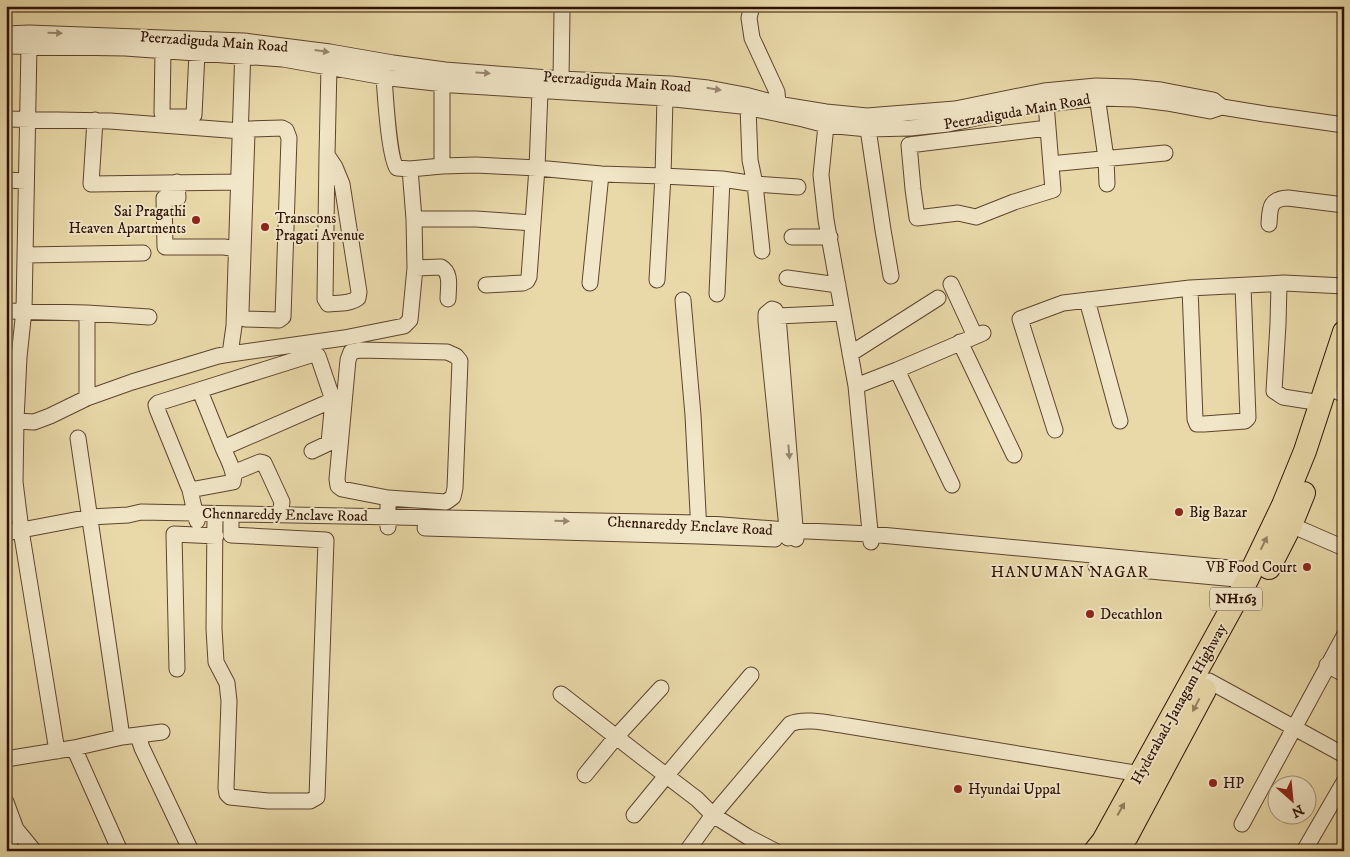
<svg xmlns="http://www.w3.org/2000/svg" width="1350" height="857" viewBox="0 0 1350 857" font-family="'IM FELL DW Pica',serif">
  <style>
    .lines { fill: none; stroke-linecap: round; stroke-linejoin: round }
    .minor-casing { stroke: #5d442e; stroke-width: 17 }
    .highway-casing { stroke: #2e1205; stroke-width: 24 }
    .minor { stroke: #f1e6c7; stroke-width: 15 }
    .highway { stroke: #e9d9a9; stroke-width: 22 }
    .oneway { fill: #998770 }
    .oneway2 { fill: #957f5f }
    .poi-dot { fill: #8f2418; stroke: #f1e6c7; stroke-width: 2 }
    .labels { text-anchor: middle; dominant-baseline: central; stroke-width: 4; stroke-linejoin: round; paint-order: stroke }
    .shield { fill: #f1e6c7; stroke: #68523f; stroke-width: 1 }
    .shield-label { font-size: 14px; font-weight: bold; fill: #2e1205 }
    .street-label { font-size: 15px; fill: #2e1205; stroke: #f1e6c7 }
    .poi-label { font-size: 15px; fill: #2e1205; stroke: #f1e6c7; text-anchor: start }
    .neighbourhood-label { font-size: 16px; letter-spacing: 1px; fill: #2e1205; stroke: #f1e6c7 }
  </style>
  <rect width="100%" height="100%" fill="#e9d9a9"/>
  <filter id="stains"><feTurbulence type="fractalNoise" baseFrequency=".004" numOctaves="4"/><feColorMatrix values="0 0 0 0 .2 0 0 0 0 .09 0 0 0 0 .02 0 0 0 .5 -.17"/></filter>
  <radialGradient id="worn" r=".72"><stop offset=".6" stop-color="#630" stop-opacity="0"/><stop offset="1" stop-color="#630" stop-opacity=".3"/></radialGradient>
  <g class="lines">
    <defs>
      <path id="minor" d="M 752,6 L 749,18 L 752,38 L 777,92 L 778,104
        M 6,34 L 29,33 L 244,41 L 330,52 L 393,63 L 445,70 L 561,79 L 671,84 L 708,88 L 745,95 L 783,105 L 826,112 L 867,116 L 955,109 L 1044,91 L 1096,86 L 1130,87 L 1161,90 L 1213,100 L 1222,107 L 1210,111 L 1167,103 L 1135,99 L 1098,98 L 1031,106 L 948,124 L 910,128 L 868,129 L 826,125 L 803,119 L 741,106 L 665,98 L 453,85 L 390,78 L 283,59 L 125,48 L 6,46
        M 29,46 L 24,310 L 19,357 L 16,421 L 15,482 L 21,530 L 57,751
        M 163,51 L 162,113 L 165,117 L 191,117 L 194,115 L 197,53
        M 561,79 L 562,12
        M 442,84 L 442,166
        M 1096,89 L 1106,158 L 1107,184
        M 1046,104 L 1048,128 L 909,145 L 913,189 L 917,218 L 958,213 L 976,217 L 1014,202 L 1053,190 L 1048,128
        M 748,107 L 750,160 L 755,184 L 762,251
        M 1222,107 L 1265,114 L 1344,125
        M 6,119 L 110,121 L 241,131
        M 95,120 L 91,184 L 239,182
        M 826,125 L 821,175 L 826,220 L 856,386 L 871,542
        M 282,128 L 286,130 L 289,138 L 283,317 L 279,320 L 245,319 L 242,318 L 241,312 L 247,133 L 250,129 Z
        M 868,129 L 883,230 L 891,276
        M 327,155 L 335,167 L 342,184 L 359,292 L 358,298 C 350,304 338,303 328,304 L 325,299 L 327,155 L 329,66
        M 1060,163 L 1165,153
        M 410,169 L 442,166 L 476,165 L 537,168 L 601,174 L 663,176 L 665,98
        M 6,180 L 26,181
        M 177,182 L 178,198 L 164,198 L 165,247 L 224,247 L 237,249
        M 414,219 L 476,219 L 533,223
        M 1269,224 C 1270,208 1269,199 1288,198 L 1344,205
        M 792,237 L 830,237
        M 25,255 L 143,253
        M 415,268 L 441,267 C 452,273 448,288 448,299
        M 787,278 L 838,285
        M 657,280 L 663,176 L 722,179 L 755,184 L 798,187
        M 590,283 L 601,174
        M 951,284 L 975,336
        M 1279,284 L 1278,324 L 1274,391 L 1283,397 L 1321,403
        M 486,285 L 523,283 L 527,281 L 529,277 L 537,168 L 540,91
        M 1190,288 L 1195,419 L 1197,424 L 1204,424 L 1245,421 L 1248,418 L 1243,286
        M 717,294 L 722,179
        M 683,300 L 693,415 L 699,532
        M 1087,300 L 1120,421
        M 6,311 L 87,313 L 87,398
        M 87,313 L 149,317
        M 778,316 L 843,313
        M 960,342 L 1014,455
        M 230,354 L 344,338 L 404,326 L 410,320 L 415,268 L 414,219 L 410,169 L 397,168 C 389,160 385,92 384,76
        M 850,354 L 938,298
        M 897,370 L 952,485
        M 856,386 L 897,370 L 983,333
        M 200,391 L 223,448
        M 1338,392 L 1344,393
        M 16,421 L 34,422 L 50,416 L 87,398 L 132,382 L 218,356 L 230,354 L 234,326 L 243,47
        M 1055,430 L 1020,319 L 1063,303 L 1190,288 L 1284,283 L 1344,286
        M 78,438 L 122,737
        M 233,473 L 260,462 L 264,463 L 282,502 L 280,515
        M 190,490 L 157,409 L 156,405 L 158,403 L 314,354 L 318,356 L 333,400
        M 388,498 L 342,489 L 338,486 L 337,479 L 348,360 L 351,352 L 360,350 L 447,352 L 456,356 L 460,361 L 455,488 L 453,497 L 446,502 L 388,498 L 388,527
        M 215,514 L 214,629 L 216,662 L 227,683 L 229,701 L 226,788 L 227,794 L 230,797 L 268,801 L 310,801 L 317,797 L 326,540 L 231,535 L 231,514
        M 197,521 L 190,490 L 233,482 C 236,472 227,458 223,448 L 333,400 L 329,443 L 312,451
        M 1291,525 L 1344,548
        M 425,528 L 699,536 L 775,539
        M 6,533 L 90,517 L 128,515 L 141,512 L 698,523 L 787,530 L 870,534 L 1251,570
        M 788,538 L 766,321 L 766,314 L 772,309 L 775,310 L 778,316 L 796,539
        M 1096,566 L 1247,580
        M 1327,665 L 1344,674
        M 177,669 L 174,534 L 216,536
        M 1209,681 L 1344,755
        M 561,694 L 642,757 L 697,799 L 713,815 L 748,837 L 775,851
        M 138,736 L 142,748 L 191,851
        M 74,748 L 120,851
        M 6,759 L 74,748 L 122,737 L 162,732
        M 585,775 L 616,737 L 661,688
        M 6,802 L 16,829 L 34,851
        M 634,815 L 666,776 L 751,675
        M 1242,824 L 1344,636
        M 6,850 L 16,829
        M 687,851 L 713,815 L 790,724 C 805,717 832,724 848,726 L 1141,774
        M 1304,851 L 1344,782"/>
      <path id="highway" d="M 1269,568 L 1291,525 L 1304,493
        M 1095,851 L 1103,841 L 1247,580 L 1283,505 L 1305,451 L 1344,332
        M 1116,851 L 1127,836 L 1205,690"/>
    </defs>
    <use href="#minor" class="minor-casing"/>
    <use href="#highway" class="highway-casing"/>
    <use href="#minor" class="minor"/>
    <use href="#highway" class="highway"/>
  </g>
  <defs><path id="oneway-solid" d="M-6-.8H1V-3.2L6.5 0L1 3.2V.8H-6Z" transform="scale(1.25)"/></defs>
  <g class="oneway">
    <use href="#oneway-solid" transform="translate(55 33) rotate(2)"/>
    <use href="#oneway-solid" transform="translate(322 51) rotate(8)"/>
    <use href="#oneway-solid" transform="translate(483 73) rotate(4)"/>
    <use href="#oneway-solid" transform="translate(714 89) rotate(9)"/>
    <use href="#oneway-solid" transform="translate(789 452) rotate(85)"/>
    <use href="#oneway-solid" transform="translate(562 521) rotate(1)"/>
  </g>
  <g class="oneway2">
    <use href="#oneway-solid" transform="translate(1264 543) rotate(-64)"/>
    <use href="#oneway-solid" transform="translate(1196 705) rotate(118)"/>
    <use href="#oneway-solid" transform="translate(1121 809) rotate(-61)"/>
  </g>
  <g class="poi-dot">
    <circle cx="196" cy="220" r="5"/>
    <circle cx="265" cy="227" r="5"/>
    <circle cx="1179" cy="512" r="5"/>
    <circle cx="1307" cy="567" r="5"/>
    <circle cx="1090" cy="614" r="5"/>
    <circle cx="1213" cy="783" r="5"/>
    <circle cx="958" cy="789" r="5"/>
  </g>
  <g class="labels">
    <rect class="shield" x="1210" y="587.5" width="52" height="23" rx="4"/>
    <g class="shield-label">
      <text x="1236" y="599">NH163</text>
    </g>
    <g class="street-label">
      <text transform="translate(214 42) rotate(4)">Peerzadiguda Main Road</text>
      <text transform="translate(617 82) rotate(4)">Peerzadiguda Main Road</text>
      <text transform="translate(1017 112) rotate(-10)">Peerzadiguda Main Road</text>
      <text transform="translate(285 515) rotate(1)">Chennareddy Enclave Road</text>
      <text transform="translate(690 526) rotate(3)">Chennareddy Enclave Road</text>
      <text transform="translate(1179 704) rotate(-61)">Hyderabad-Janagam Highway</text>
    </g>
    <g class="poi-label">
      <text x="186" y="211" text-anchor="end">Sai Pragathi<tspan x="186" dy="17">Heaven Apartments</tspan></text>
      <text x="275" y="218">Transcons<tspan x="275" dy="17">Pragati Avenue</tspan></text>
      <text x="1189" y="512">Big Bazar</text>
      <text x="1297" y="567" text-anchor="end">VB Food Court</text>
      <text x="1100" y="614">Decathlon</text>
      <text x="1223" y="783">HP</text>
      <text x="968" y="789">Hyundai Uppal</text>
    </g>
    <g class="neighbourhood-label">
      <text x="1070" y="572">HANUMAN NAGAR</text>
    </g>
  </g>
  <rect width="1350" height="857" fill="none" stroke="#e9d9a9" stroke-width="25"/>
  <rect x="8" y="8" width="1335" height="842" fill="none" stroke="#2e1205" stroke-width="2.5"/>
  <rect x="12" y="12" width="1325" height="832" fill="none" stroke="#2e1205"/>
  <g transform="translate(1292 800) rotate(153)"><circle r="24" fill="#f1e6c7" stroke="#a39179"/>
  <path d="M0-4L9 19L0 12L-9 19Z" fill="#8f2418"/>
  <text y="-8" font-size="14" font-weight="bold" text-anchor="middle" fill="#2e1205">N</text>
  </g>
  <rect width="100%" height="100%" filter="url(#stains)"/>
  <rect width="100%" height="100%" fill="url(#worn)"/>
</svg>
